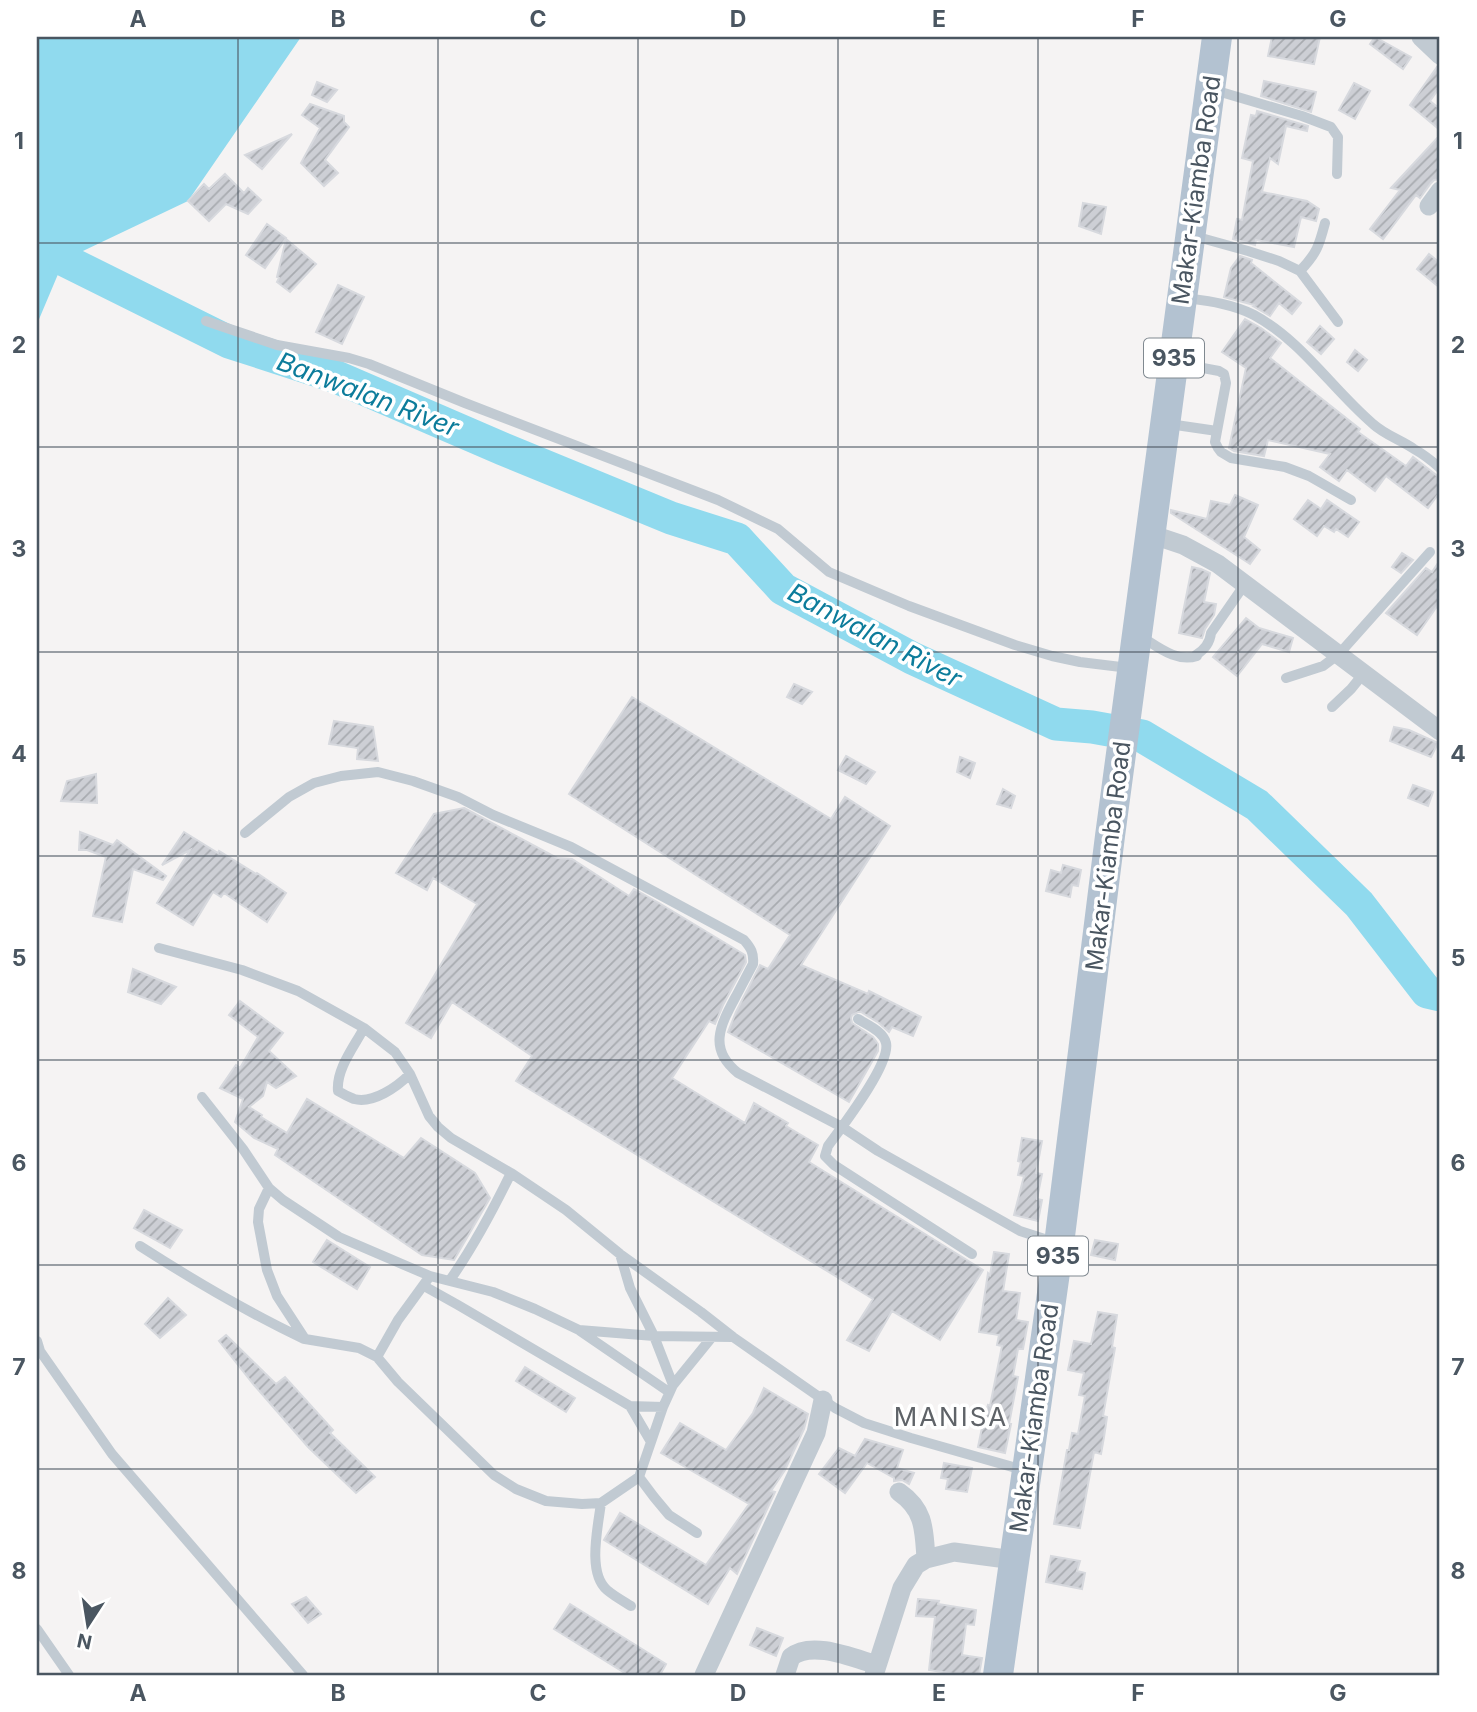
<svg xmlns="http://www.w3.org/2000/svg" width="1477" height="1712" viewBox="0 0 1477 1712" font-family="Inter,sans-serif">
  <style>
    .water { fill: #90daee }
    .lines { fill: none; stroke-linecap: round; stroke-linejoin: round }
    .river { stroke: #90daee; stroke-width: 33 }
    .building { fill: url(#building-hatch); stroke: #d7d9de; stroke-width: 2 }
    .service { stroke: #c1cad2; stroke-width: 10 }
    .minor { stroke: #c1cad2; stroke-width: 19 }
    .primary { stroke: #b3c2d1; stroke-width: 30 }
    .grid { fill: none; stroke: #4a5661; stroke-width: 2; stroke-opacity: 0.55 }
    .labels { text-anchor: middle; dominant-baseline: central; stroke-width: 7; stroke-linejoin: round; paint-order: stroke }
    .shield { fill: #fff; stroke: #808990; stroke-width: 2 }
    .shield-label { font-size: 23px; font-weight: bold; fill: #4a5661 }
    .street-label { font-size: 24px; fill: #4a5661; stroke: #fff }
    .water-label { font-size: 26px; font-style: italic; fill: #0c7c9b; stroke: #fff }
    .neighbourhood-label { font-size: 26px; letter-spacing: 2px; fill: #5f6368; stroke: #fff }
    .neatline { fill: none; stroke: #4a5661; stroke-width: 2.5 }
    .grid-label { font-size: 23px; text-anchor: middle; font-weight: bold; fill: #4a5661 }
  </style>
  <defs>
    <pattern id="building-hatch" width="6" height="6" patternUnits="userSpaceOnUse" patternTransform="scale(1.75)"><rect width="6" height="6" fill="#cdcfd5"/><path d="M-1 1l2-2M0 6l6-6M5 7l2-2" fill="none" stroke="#a8abb0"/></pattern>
  </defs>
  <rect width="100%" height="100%" fill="#f5f3f3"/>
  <path class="water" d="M 37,37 L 301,37 L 188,201 L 64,260 L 37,324 Z"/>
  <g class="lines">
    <path class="river" d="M 64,260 L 229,342 L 334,376 L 503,449 L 671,518 L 737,539 L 783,589 L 912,658 L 1056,724 L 1092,727 L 1142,736 L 1257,805 L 1359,904 L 1427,992 L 1440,995"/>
  </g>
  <path class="building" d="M 1272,37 L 1320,37 L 1314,64 L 1268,56 Z
    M 1375,37 L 1411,57 L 1403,69 L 1370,44 Z
    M 1437,67 L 1440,67 L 1440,87 L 1430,101 L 1440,109 L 1440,130 L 1410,105 Z
    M 1264,81 L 1316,92 L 1311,112 L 1261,96 Z
    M 317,82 L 337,90 L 327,102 L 312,95 Z
    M 1354,83 L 1370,91 L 1355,119 L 1339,110 Z
    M 310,104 L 344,116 L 344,122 L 349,127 L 325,160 L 338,173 L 324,186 L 301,163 L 320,128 L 302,115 Z
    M 1257,111 L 1308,126 L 1307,131 L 1286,126 L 1278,164 L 1270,158 L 1262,192 L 1307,201 L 1319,209 L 1316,221 L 1301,217 L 1294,247 L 1256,240 L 1255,245 L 1233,239 L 1237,219 L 1242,220 L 1253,161 L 1242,158 L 1251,115 L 1256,116 Z
    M 292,134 L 262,169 L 245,155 Z
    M 1440,135 L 1440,179 L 1434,180 L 1431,183 L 1420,198 L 1416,195 L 1383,239 L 1370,229 L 1400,190 L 1391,188 Z
    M 225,174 L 244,193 L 248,188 L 261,200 L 248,214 L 226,204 L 209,221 L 188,201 L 204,184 L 209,189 Z
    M 1083,203 L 1106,207 L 1101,234 L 1079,226 Z
    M 267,224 L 286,238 L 265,268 L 246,255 Z
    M 286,239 L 316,264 L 290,292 L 277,282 L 279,278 L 277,277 Z
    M 1429,254 L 1440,263 L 1440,288 L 1417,269 Z
    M 1240,256 L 1252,260 L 1251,263 L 1301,303 L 1292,314 L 1279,303 L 1270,316 L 1253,306 L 1254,305 L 1224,297 L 1231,268 Z
    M 338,285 L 364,297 L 342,344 L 316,332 Z
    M 1245,319 L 1261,328 L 1281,343 L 1270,358 L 1360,429 L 1358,432 L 1406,466 L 1413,457 L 1440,478 L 1440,492 L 1428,508 L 1386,476 L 1375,491 L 1347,470 L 1339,481 L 1320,467 L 1330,454 L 1268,440 L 1264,456 L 1234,451 L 1229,448 L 1246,368 L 1222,352 Z
    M 1320,326 L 1334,339 L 1321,354 L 1307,342 Z
    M 1355,350 L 1367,360 L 1358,371 L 1347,362 Z
    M 1235,495 L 1258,505 L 1244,537 L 1260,550 L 1250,564 L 1171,513 L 1171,510 L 1207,519 L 1211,501 L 1230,505 Z
    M 1308,500 L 1321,509 L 1327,500 L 1359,522 L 1348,537 L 1336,529 L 1334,532 L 1324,526 L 1317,536 L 1294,519 Z
    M 1402,553 L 1413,560 L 1401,573 L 1392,567 Z
    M 1440,560 L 1440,602 L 1417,635 L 1386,613 L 1426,568 L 1432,572 Z
    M 1192,567 L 1201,569 L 1210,573 L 1204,602 L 1216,604 L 1214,615 L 1205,629 L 1202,638 L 1179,633 Z
    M 1246,618 L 1259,628 L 1293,638 L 1289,652 L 1262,644 L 1237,676 L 1213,657 Z
    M 794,684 L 812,692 L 802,704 L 787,697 Z
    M 632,697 L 831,819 L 845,797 L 890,826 L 801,965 L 868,994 L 869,991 L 921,1017 L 913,1036 L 892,1027 L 889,1032 L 879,1023 L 861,1012 L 858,1012 L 852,1015 L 851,1018 L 852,1023 L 873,1037 L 878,1044 L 878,1051 L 849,1102 L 728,1032 L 736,1012 L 760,965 L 768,969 L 790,935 L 569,794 Z
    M 334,721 L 373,727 L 378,761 L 357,759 L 358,748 L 329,744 Z
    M 1394,727 L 1409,730 L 1438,743 L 1431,757 L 1390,741 Z
    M 846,756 L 875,772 L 866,784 L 838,770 Z
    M 960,757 L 975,763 L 970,778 L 957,772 Z
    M 96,774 L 97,803 L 61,801 L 67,781 Z
    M 1413,785 L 1433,792 L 1428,806 L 1408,798 Z
    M 1003,789 L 1015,796 L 1011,808 L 997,804 Z
    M 464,808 L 557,858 L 572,859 L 629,896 L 634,889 L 659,903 L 745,955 L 746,962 L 723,1005 L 715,1024 L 709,1021 L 672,1078 L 745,1123 L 754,1103 L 788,1123 L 786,1126 L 818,1145 L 809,1162 L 983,1270 L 940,1340 L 892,1311 L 869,1351 L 847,1340 L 873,1299 L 516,1081 L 532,1056 L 452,1002 L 431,1038 L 406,1023 L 477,904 L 433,878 L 427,890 L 396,873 L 434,814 Z
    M 80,832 L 113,845 L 117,840 L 166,876 L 163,880 L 133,869 L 122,922 L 93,916 L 106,857 L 87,850 L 79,850 Z
    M 184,832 L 218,853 L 219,851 L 256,874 L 257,873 L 286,893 L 267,922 L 224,893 L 221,897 L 213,892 L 193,925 L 157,903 L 190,850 L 162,865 Z
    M 1063,865 L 1081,870 L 1078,886 L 1072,885 L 1070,897 L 1046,891 L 1051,870 L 1061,873 Z
    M 133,969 L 176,987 L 161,1004 L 128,992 Z
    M 240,1001 L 283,1033 L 269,1051 L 296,1076 L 276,1088 L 267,1082 L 263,1096 L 249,1107 L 262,1115 L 261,1117 L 287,1133 L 307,1099 L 404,1158 L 421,1138 L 475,1173 L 490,1198 L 454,1260 L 422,1255 L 275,1155 L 278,1149 L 254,1138 L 235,1122 L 243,1099 L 220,1088 L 236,1065 L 240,1068 L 258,1037 L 229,1015 Z
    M 1022,1138 L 1042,1141 L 1036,1173 L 1042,1174 L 1037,1199 L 1042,1200 L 1038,1221 L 1014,1215 L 1024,1176 L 1018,1175 L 1021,1162 L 1018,1161 Z
    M 144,1210 L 182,1230 L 170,1248 L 134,1228 Z
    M 327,1240 L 370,1267 L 357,1289 L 313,1262 Z
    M 1095,1240 L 1118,1244 L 1115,1260 L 1091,1255 Z
    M 994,1252 L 1009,1254 L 1003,1291 L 1020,1293 L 1016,1320 L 1028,1322 L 1023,1349 L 1018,1349 L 1013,1376 L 1018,1377 L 1009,1424 L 1011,1424 L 1005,1453 L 978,1447 L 984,1418 L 988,1405 L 990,1406 L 1002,1346 L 997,1345 L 999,1335 L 979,1332 L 988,1273 L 990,1275 Z
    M 168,1298 L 186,1315 L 160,1338 L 145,1324 Z
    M 1098,1312 L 1117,1315 L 1112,1347 L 1115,1348 L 1103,1416 L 1107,1417 L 1104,1437 L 1101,1454 L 1094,1452 L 1080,1528 L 1054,1524 L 1067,1450 L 1069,1450 L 1072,1433 L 1078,1434 L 1085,1396 L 1079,1395 L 1084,1373 L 1068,1370 L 1074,1341 L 1091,1344 Z
    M 226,1335 L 276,1384 L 285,1377 L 333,1430 L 330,1433 L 375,1477 L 356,1493 L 308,1447 L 254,1385 L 219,1341 Z
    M 525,1367 L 575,1398 L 566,1412 L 516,1381 Z
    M 764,1388 L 808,1414 L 804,1429 L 785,1470 L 771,1491 L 775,1492 L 737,1574 L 730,1568 L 708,1604 L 604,1540 L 620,1513 L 706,1565 L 749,1504 L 661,1453 L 680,1423 L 726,1450 L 753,1413 Z
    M 865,1439 L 903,1450 L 897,1468 L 914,1473 L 909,1484 L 902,1480 L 894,1481 L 894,1478 L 867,1463 L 845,1493 L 819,1474 L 839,1448 L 855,1456 Z
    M 944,1463 L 972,1468 L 967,1492 L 946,1489 L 948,1479 L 941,1478 Z
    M 1051,1556 L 1080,1561 L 1077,1571 L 1085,1573 L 1082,1589 L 1046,1582 Z
    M 306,1597 L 321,1614 L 308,1623 L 292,1604 Z
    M 918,1599 L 939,1601 L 938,1604 L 976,1610 L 974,1625 L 966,1624 L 962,1655 L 982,1658 L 979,1675 L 961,1675 L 929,1670 L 935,1617 L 916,1616 Z
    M 570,1604 L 666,1664 L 660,1675 L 628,1675 L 554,1629 Z
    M 757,1628 L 783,1638 L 776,1656 L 750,1645 Z"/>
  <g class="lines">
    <path class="service" d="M 1214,90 L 1302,116 L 1331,127 L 1338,137 L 1337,174
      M 1194,236 L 1248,251 L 1279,261 L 1300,271 L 1338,322
      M 1300,271 C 1317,253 1319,246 1325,223
      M 1186,298 C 1208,301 1233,304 1254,315 C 1302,341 1332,389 1373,424 C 1385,435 1401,440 1414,449 C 1423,454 1432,461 1440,468
      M 206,321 L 277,345 L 349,358 L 369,364 L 465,403 L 718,500 L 778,529 L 829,572 L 909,606 L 1015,645 L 1052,656 L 1080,662 L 1129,668
      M 1176,363 L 1219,371 L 1224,374 L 1226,383 L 1217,431
      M 1169,424 L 1217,431 L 1215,442 L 1218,448 L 1221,452 L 1231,458 L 1285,467 L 1309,476 L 1351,500
      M 1140,636 C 1157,646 1176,663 1197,656 L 1196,655 C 1204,650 1210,642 1211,633 L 1245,584
      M 1286,678 L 1323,666 L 1339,654 L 1430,552
      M 1332,707 L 1351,689 L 1364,673
      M 245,833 L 289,797 L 314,783 L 341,776 L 378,772 L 413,781 L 458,797 L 493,815 L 571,847 L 744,940 C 751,948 754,953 753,964 C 747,975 741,987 735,998 C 720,1026 708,1049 738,1073 L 842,1127 L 878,1151 L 1020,1231 L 1057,1243
      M 159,948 L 242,970 L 298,991 L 364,1028 L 395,1052 L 410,1074 L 429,1116 L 438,1127 L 451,1138 L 511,1173 L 566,1210 L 620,1254 L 701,1312 L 733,1337 L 835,1408 L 864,1423 L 911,1438 L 1023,1470
      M 858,1019 C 867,1025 883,1031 886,1043 C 891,1064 841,1128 828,1146 L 825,1156 L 834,1165 L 972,1254
      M 364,1028 C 354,1047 336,1069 338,1091 C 343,1094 349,1097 354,1099 C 373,1104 397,1087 410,1074
      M 202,1097 L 243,1149 L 269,1188 L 283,1200 L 339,1237 L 430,1276 L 493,1292 L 535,1309 L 579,1330 L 654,1336 L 732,1337
      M 269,1188 L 259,1209 L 258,1222 L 267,1270 L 277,1296 L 305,1339 L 359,1348 L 377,1357
      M 140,1246 C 193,1280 247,1312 304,1339
      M 620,1254 L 630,1288 L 654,1336 L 673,1385
      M 430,1276 L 398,1320 L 377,1357 L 398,1382 L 494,1475 L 516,1489 L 546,1501 L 582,1504 L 601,1503 L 639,1477 L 663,1407 L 673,1385 L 712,1337
      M 450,1280 C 474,1246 493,1210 511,1173
      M 424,1286 L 458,1305 L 630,1406 L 663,1407
      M 580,1331 L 669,1392
      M 37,1341 L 40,1351 L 112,1454 L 303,1675
      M 630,1406 L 651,1442
      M 639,1477 L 654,1497 L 669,1515 L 697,1533
      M 601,1503 C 598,1527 587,1573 607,1590 C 614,1596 623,1601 631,1606
      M 37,1629 L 69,1675"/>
    <path class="minor" d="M 1421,37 L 1440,55
      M 1429,206 L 1440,191
      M 1150,534 L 1183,545 L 1218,564 L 1440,731
      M 899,1492 C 925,1510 924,1530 926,1559
      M 704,1675 L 816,1433 L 823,1400
      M 785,1675 L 791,1657 C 812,1640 853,1658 877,1665
      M 874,1675 L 902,1588 L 916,1565 L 926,1559 L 954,1552 L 1014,1560"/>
    <path class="primary" d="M 998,1675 L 1059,1244 L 1110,836 L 1217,37"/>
  </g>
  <path class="grid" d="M 238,37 L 238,1675M 438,37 L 438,1675M 638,37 L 638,1675M 838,37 L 838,1675M 1038,37 L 1038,1675M 1238,37 L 1238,1675M 37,243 L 1440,243M 37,447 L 1440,447M 37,652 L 1440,652M 37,856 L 1440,856M 37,1060 L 1440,1060M 37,1265 L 1440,1265M 37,1469 L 1440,1469"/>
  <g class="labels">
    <g class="shield">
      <rect x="1144" y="338.5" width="60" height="39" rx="5"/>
      <rect x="1028" y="1236.5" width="60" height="39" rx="5"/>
    </g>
    <g class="shield-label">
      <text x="1174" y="358">935</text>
      <text x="1058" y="1256">935</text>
    </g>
    <g class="street-label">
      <text transform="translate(1196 190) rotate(-82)">Makar-Kiamba Road</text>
      <text transform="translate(1108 856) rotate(-83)">Makar-Kiamba Road</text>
      <text transform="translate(1034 1418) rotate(-82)">Makar-Kiamba Road</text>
    </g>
    <g class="water-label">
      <text transform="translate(368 394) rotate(21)">Banwalan River</text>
      <text transform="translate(875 635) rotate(28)">Banwalan River</text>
    </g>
    <g class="neighbourhood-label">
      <text x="951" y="1416">MANISA</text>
    </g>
  </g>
  <rect width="1477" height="1712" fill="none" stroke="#ffffff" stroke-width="77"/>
  <g transform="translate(88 1625) rotate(192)" stroke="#ffffff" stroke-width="5" paint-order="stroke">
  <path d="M0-5L12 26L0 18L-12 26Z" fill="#4a5661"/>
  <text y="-10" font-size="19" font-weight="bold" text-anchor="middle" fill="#4a5661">N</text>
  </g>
  <rect x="38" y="38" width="1400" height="1636" class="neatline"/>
  <g class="grid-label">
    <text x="138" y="27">A</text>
    <text x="338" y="27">B</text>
    <text x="538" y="27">C</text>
    <text x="738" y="27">D</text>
    <text x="939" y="27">E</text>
    <text x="1138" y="27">F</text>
    <text x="1338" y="27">G</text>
    <text x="19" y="149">1</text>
    <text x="1458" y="149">1</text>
    <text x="19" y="353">2</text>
    <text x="1458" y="353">2</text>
    <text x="19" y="557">3</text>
    <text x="1458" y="557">3</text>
    <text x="19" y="762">4</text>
    <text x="1458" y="762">4</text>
    <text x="19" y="966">5</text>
    <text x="1458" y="966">5</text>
    <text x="19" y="1171">6</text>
    <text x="1458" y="1171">6</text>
    <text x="19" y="1375">7</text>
    <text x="1458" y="1375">7</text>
    <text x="19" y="1579">8</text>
    <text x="1458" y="1579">8</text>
    <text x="138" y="1701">A</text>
    <text x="338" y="1701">B</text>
    <text x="538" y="1701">C</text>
    <text x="738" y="1701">D</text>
    <text x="939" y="1701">E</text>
    <text x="1138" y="1701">F</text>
    <text x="1338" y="1701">G</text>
  </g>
</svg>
